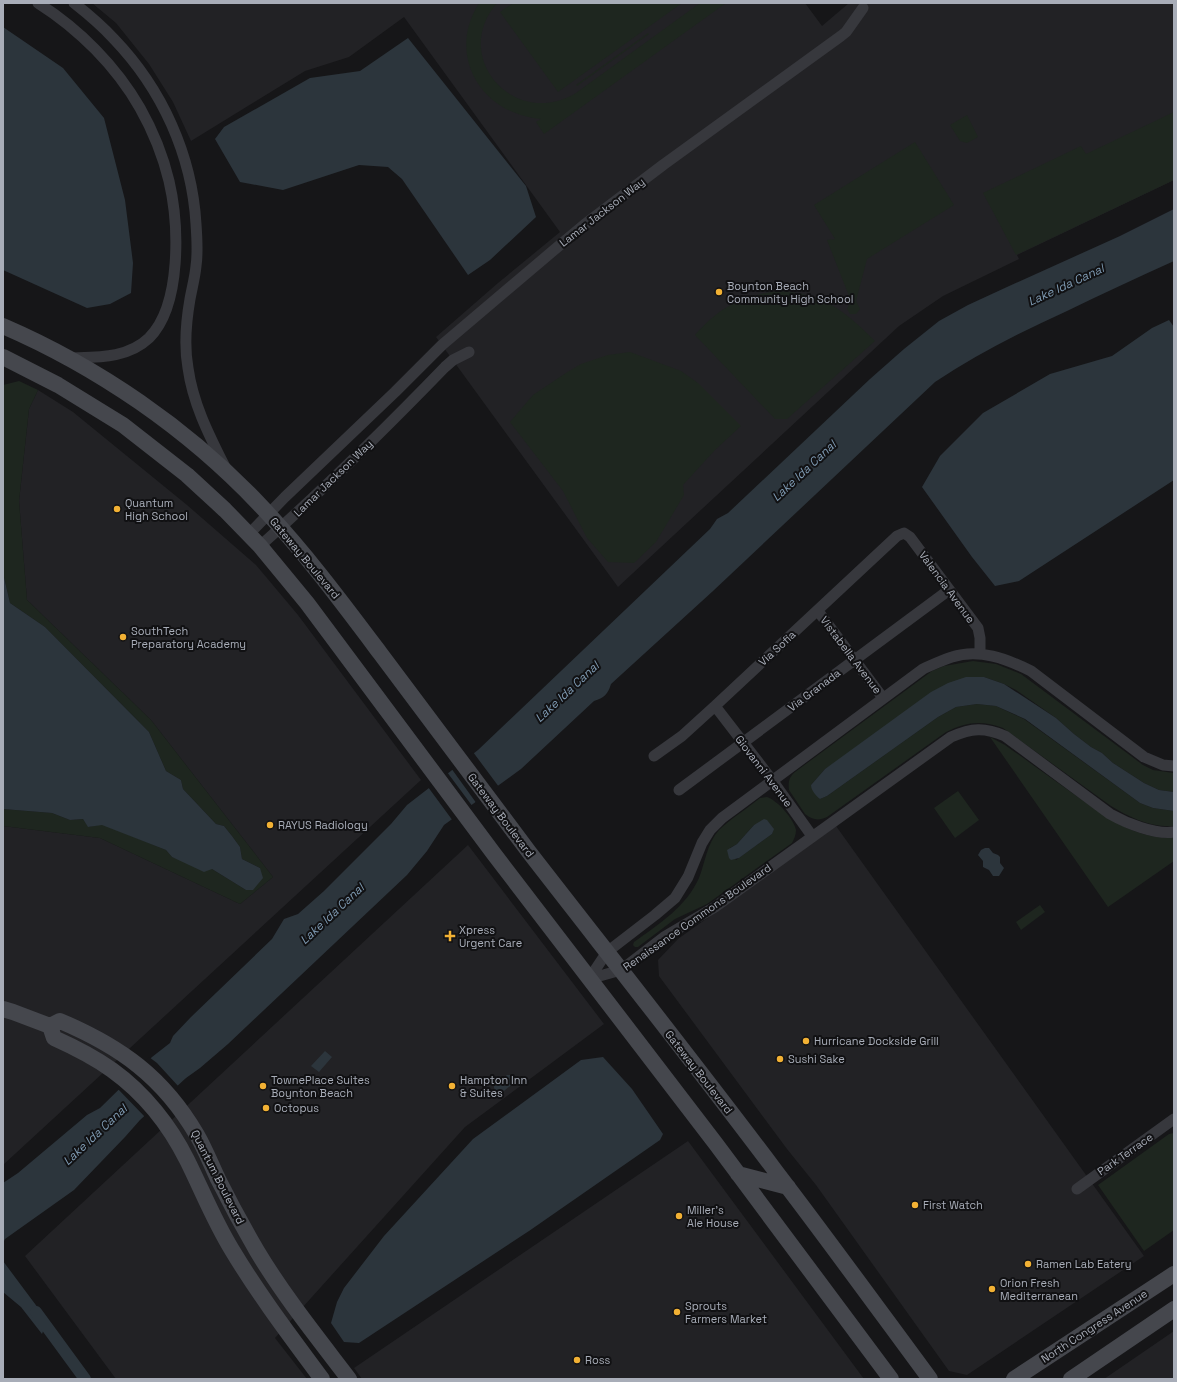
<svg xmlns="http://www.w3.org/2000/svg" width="1177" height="1382" viewBox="0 0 1177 1382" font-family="'Space Grotesk',sans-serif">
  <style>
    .built { fill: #222225 }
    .green { fill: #1e261f; fill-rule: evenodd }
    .water { fill: #2c353c }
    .pier { fill: #161618 }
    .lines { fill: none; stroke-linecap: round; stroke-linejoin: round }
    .canal { stroke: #2c353c; stroke-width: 12 }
    .street { stroke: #37383d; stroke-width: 11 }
    .secondary { stroke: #45474d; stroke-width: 16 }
    .poi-dot { fill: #f2b134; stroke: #111113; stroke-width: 1.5 }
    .labels { text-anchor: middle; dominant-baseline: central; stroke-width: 4; stroke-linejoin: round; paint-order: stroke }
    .street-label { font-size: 11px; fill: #a8adb8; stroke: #111113 }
    .poi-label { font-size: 11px; fill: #a8adb8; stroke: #111113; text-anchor: start }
    .water-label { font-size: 12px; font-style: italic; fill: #7f9bb3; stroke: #111113 }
  </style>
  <rect width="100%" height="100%" fill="#161618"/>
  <path class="built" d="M 92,3 L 805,3 L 822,26 L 849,3 L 1174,3 L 1174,180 L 1017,255 L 1019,259 L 943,296 L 899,326 L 618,587 L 436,337 L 498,283 L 560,232 L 404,17 L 349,57 L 305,71 L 191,141 L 173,102 L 149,64 L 116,23 Z
    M 38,390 L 73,412 L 187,505 L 256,565 L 298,615 L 421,780 L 3,1165 L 3,826 L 100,838 L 240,904 L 273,877 L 151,720 L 27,600 L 19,501 L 29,409 Z
    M 836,826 L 1144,1256 L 967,1375 L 949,1371 L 816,1185 L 787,1149 L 659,976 L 658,960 L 678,939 Z
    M 468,845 L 604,1024 L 465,1127 L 275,1338 L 307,1379 L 116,1379 L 25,1256 Z
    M 688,1141 L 864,1379 L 362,1379 L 354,1368 Z
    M 1174,1331 L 1174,1379 L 1104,1379 Z"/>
  <path class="green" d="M 479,3 L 497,3 C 450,57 514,130 576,93 L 700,3 L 726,3 L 544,134 L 536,122 L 541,119 C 481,114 446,55 479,3 Z
    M 513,3 L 682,3 L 558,92 L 500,12 Z
    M 648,33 L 649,34 L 577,86 L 576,85 Z
    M 1174,112 L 1174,180 L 1016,255 L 983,193 L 1081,146 L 1086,154 Z
    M 967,115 L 978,137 L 967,143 L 960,141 L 950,125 Z
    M 915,142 L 954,205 L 867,259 L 856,301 L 860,309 L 856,314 L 850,314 L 847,309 L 851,301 L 827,240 L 835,239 L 814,205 Z
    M 778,291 C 823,293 845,311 875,341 L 787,419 L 775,419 L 695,335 C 720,307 741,296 778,291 Z
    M 630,352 L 681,371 L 698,383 L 741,426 L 715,450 L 683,485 L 684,495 L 656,542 L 634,563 L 608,562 L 587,538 L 563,491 L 510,422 L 533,395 L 566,373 L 581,364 L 608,355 Z
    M 19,381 L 38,390 L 29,409 L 19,501 L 27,600 L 151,720 L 273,877 L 240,904 L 100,838 L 3,826 L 3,809 L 52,813 L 70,820 L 83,819 L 89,827 L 102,824 L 166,850 L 172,857 L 212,869 L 246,890 L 260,868 L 242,859 L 240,847 L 232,836 L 224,826 L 216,824 L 183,789 L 181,780 L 166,771 L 149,732 L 45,627 L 10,603 L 3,573 L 3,385 Z
    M 973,661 L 996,664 L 1021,674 L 1143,765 L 1153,770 L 1174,773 L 1174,792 L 1159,790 L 1144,783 L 1113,763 L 1102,753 L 1091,747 L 1074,734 L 1056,718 L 1016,690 L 1004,684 L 984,677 L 825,769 L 811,785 L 820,799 L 827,796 L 938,717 L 956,707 L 977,704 L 996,706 L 1024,719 L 1140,803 L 1153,808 L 1174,811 L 1174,826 C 1151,828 1129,817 1111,806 L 1003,728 C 981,720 967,722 946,732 L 827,817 C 819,821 812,820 805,814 L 789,790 C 788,782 789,777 795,772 L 932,671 L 944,666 Z
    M 990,737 L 1005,745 C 1026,760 1047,775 1068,790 C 1101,813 1131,839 1174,838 L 1174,861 L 1108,907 Z
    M 958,791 L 979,820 L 955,838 L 934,808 Z
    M 767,797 C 777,800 794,819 796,830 C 796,835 794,839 792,843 L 707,904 L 675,919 L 638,947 L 635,947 L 633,945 L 634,942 C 659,924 686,907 699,878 C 705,863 707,843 719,830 C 729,820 748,808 760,798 ZM 768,822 L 773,828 L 772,834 L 736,860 L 730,848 L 737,844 L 754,825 Z
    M 1040,905 L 1045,912 L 1021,930 L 1016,922 Z
    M 1174,1133 L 1174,1230 L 1144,1251 L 1098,1185 L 1169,1134 Z"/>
  <path class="water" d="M 3,27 L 63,68 L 104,118 L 125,200 L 133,263 L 131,293 L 110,304 L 87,308 L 3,270 Z
    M 408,38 L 526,186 L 536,217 L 490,260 L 468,275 L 402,179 L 388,167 L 359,165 L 283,190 L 240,182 L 215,139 L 224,127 L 310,78 L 360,71 Z
    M 1174,209 L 1174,261 C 1138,277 1102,294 1067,311 C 1021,332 977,354 935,382 L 713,591 L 611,684 C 608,694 604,698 594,701 L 521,769 L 444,825 L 427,851 L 407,875 L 228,1044 L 200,1068 L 186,1078 L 140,1120 L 125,1137 L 74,1190 L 5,1239 L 3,1243 L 3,1183 L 18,1173 L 87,1115 L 100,1108 L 152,1057 L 170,1043 L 173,1036 L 191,1017 L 272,939 L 284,919 L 298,914 L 324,891 L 391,824 L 407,805 L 478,750 L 710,529 L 717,519 L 728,513 L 870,379 L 904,349 L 939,321 L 968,305 L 1007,287 L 1120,236 Z
    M 1169,320 L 1174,327 L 1174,480 L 1019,581 L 995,586 L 972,557 L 922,487 L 940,456 L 983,413 L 1050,374 L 1112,356 L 1152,328 Z
    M 3,573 L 10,603 L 45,627 L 149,732 L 166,771 L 181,780 L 183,789 L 216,824 L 224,826 L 232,836 L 240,847 L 242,859 L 260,868 L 263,878 L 253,890 L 246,890 L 212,869 L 204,872 L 172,857 L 166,850 L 102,825 L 88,827 L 83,819 L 70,820 L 52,813 L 3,809 Z
    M 966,677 L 984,677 L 1004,684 L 1056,718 L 1074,734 L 1091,747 L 1102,753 L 1113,763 L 1144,783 L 1159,790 L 1174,792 L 1174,811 L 1153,808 L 1140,803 L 1025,719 L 996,706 L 977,704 L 956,707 L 938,717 L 827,796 L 820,799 C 816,796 811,790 811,785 L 825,769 L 931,692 L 948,683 Z
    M 764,819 L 767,820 L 774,829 L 772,834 L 739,858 L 731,860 L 729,858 L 727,850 L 737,844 L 754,825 Z
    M 985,848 L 989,848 L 993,853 L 998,855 L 1000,857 L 1000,863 L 1004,868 L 999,876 L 993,876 L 989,870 L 983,867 L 983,861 L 978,855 L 981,850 Z
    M 325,1051 L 332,1057 L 319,1072 L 311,1066 Z
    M 603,1057 L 632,1089 L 663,1134 L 660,1140 L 529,1231 L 359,1343 L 344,1342 L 331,1323 L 337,1302 L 344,1288 L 384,1236 L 473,1139 L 581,1060 Z
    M 507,1075 L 510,1075 L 515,1082 L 499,1095 L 494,1088 L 494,1086 Z
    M 3,1261 L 47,1320 L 42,1334 L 21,1307 L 3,1292 Z"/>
  <path class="pier" d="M 473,752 L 499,787 L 477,804 L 451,768 Z
    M 447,772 L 473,807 L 453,821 L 428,787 Z
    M 149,1057 L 157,1063 L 179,1087 L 145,1117 L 117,1088 Z"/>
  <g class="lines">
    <path class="canal" d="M 36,1312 L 85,1379"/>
    <path class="street" d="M 38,3 C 79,29 116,66 140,108 C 153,131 163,156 169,181 C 179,224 182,305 149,338 C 127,359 96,357 69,358
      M 74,3 C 88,14 102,26 114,39 C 162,89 192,155 196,224 C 197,238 198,253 196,266 C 195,277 192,288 190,299 C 186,322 184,346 188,368 C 193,404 209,435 225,467
      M 249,534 L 285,497 L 395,392 L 442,345 L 554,250 L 584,225 L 663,165 L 841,36 L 846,32 L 863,8
      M 260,546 C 324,489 385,429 445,367 L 453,360 L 469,352
      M 818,611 L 883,698
      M 715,706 L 772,780 L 812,836
      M 654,756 L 682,736 L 715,706 L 897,536 L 904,533 L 910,537 L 978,628 L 980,638 L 980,654
      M 679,790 L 949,590
      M 589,979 L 607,952 L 655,915 L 675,898 L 688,877 L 702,843 L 710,830 L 722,818 L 923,669 C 932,665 942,660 952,657 C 979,648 1007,659 1031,671 L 1144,757 L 1163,765 L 1174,766
      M 589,979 L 621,970 L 664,937 L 715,907 L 951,737 C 972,728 984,727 1005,736 L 1110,814 C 1126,823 1155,835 1174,832
      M 1077,1189 L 1174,1119"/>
    <path class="secondary" d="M 3,326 C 98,367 188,429 259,504 C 303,550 341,601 380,653 C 430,719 479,786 529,852 C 612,959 696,1065 777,1173 C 829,1241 879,1310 930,1379
      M 3,357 L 58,385 L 123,425 L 187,475 L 225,510 L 260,546 L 307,603 L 494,854 L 716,1144 L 891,1379
      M 3,1009 L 13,1012 L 50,1026 L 54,1038 C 74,1047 94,1057 112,1070 C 144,1093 170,1126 187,1160 C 202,1190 214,1221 232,1250 C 259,1295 291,1337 322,1379
      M 50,1026 L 60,1021 C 121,1047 163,1077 197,1135 C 205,1149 211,1164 218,1179 C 230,1203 243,1227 257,1251 C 284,1296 317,1337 349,1379
      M 738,1174 L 788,1187
      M 1014,1379 L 1174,1274
      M 1071,1379 L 1174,1309"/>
  </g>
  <g class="poi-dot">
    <circle cx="719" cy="292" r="4"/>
    <circle cx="117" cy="509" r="4"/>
    <circle cx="123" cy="637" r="4"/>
    <circle cx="270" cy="825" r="4"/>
    <path d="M448 930h4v4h4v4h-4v4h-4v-4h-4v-4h4z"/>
    <circle cx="806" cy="1041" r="4"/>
    <circle cx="780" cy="1059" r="4"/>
    <circle cx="263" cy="1086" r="4"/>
    <circle cx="452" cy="1086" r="4"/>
    <circle cx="266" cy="1108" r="4"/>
    <circle cx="915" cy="1205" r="4"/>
    <circle cx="679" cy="1216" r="4"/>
    <circle cx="1028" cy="1264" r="4"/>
    <circle cx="992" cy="1289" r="4"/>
    <circle cx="677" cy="1312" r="4"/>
    <circle cx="577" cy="1360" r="4"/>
  </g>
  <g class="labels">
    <g class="street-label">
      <text transform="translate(602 212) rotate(-38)">Lamar Jackson Way</text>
      <text transform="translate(333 478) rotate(-44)">Lamar Jackson Way</text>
      <text transform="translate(305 558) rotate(50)">Gateway Boulevard</text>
      <text transform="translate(947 587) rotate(54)">Valencia Avenue</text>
      <text transform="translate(777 648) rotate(-43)">Via Sofia</text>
      <text transform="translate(851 655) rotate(53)">Vistabella Avenue</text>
      <text transform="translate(814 690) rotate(-37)">Via Granada</text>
      <text transform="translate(764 771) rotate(53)">Giovanni Avenue</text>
      <text transform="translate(501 815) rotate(53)">Gateway Boulevard</text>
      <text transform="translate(697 917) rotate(-35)">Renaissance Commons Boulevard</text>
      <text transform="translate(699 1072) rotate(52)">Gateway Boulevard</text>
      <text transform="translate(1125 1154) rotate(-35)">Park Terrace</text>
      <text transform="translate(218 1177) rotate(63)">Quantum Boulevard</text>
      <text transform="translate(1094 1326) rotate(-33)">North Congress Avenue</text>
    </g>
    <g class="poi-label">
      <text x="727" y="286">Boynton Beach<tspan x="727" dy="13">Community High School</tspan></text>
      <text x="125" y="503">Quantum<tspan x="125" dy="13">High School</tspan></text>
      <text x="131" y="631">SouthTech<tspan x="131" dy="13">Preparatory Academy</tspan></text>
      <text x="278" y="825">RAYUS Radiology</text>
      <text x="459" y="930">Xpress<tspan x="459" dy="13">Urgent Care</tspan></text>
      <text x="814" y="1041">Hurricane Dockside Grill</text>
      <text x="788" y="1059">Sushi Sake</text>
      <text x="271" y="1080">TownePlace Suites<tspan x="271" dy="13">Boynton Beach</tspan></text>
      <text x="460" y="1080">Hampton Inn<tspan x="460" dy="13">&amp; Suites</tspan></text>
      <text x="274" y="1108">Octopus</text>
      <text x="923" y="1205">First Watch</text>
      <text x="687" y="1210">Miller's<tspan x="687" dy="13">Ale House</tspan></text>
      <text x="1036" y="1264">Ramen Lab Eatery</text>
      <text x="1000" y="1283">Orion Fresh<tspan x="1000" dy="13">Mediterranean</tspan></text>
      <text x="685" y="1306">Sprouts<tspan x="685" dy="13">Farmers Market</tspan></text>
      <text x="585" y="1360">Ross</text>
    </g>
    <g class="water-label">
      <text transform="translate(1066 285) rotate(-25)">Lake Ida Canal</text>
      <text transform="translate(804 471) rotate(-43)">Lake Ida Canal</text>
      <text transform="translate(567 692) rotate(-43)">Lake Ida Canal</text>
      <text transform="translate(332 914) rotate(-43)">Lake Ida Canal</text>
      <text transform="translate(95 1135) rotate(-43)">Lake Ida Canal</text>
    </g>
  </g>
  <rect width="1177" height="1382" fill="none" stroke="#a8adb8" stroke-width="8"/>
</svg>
